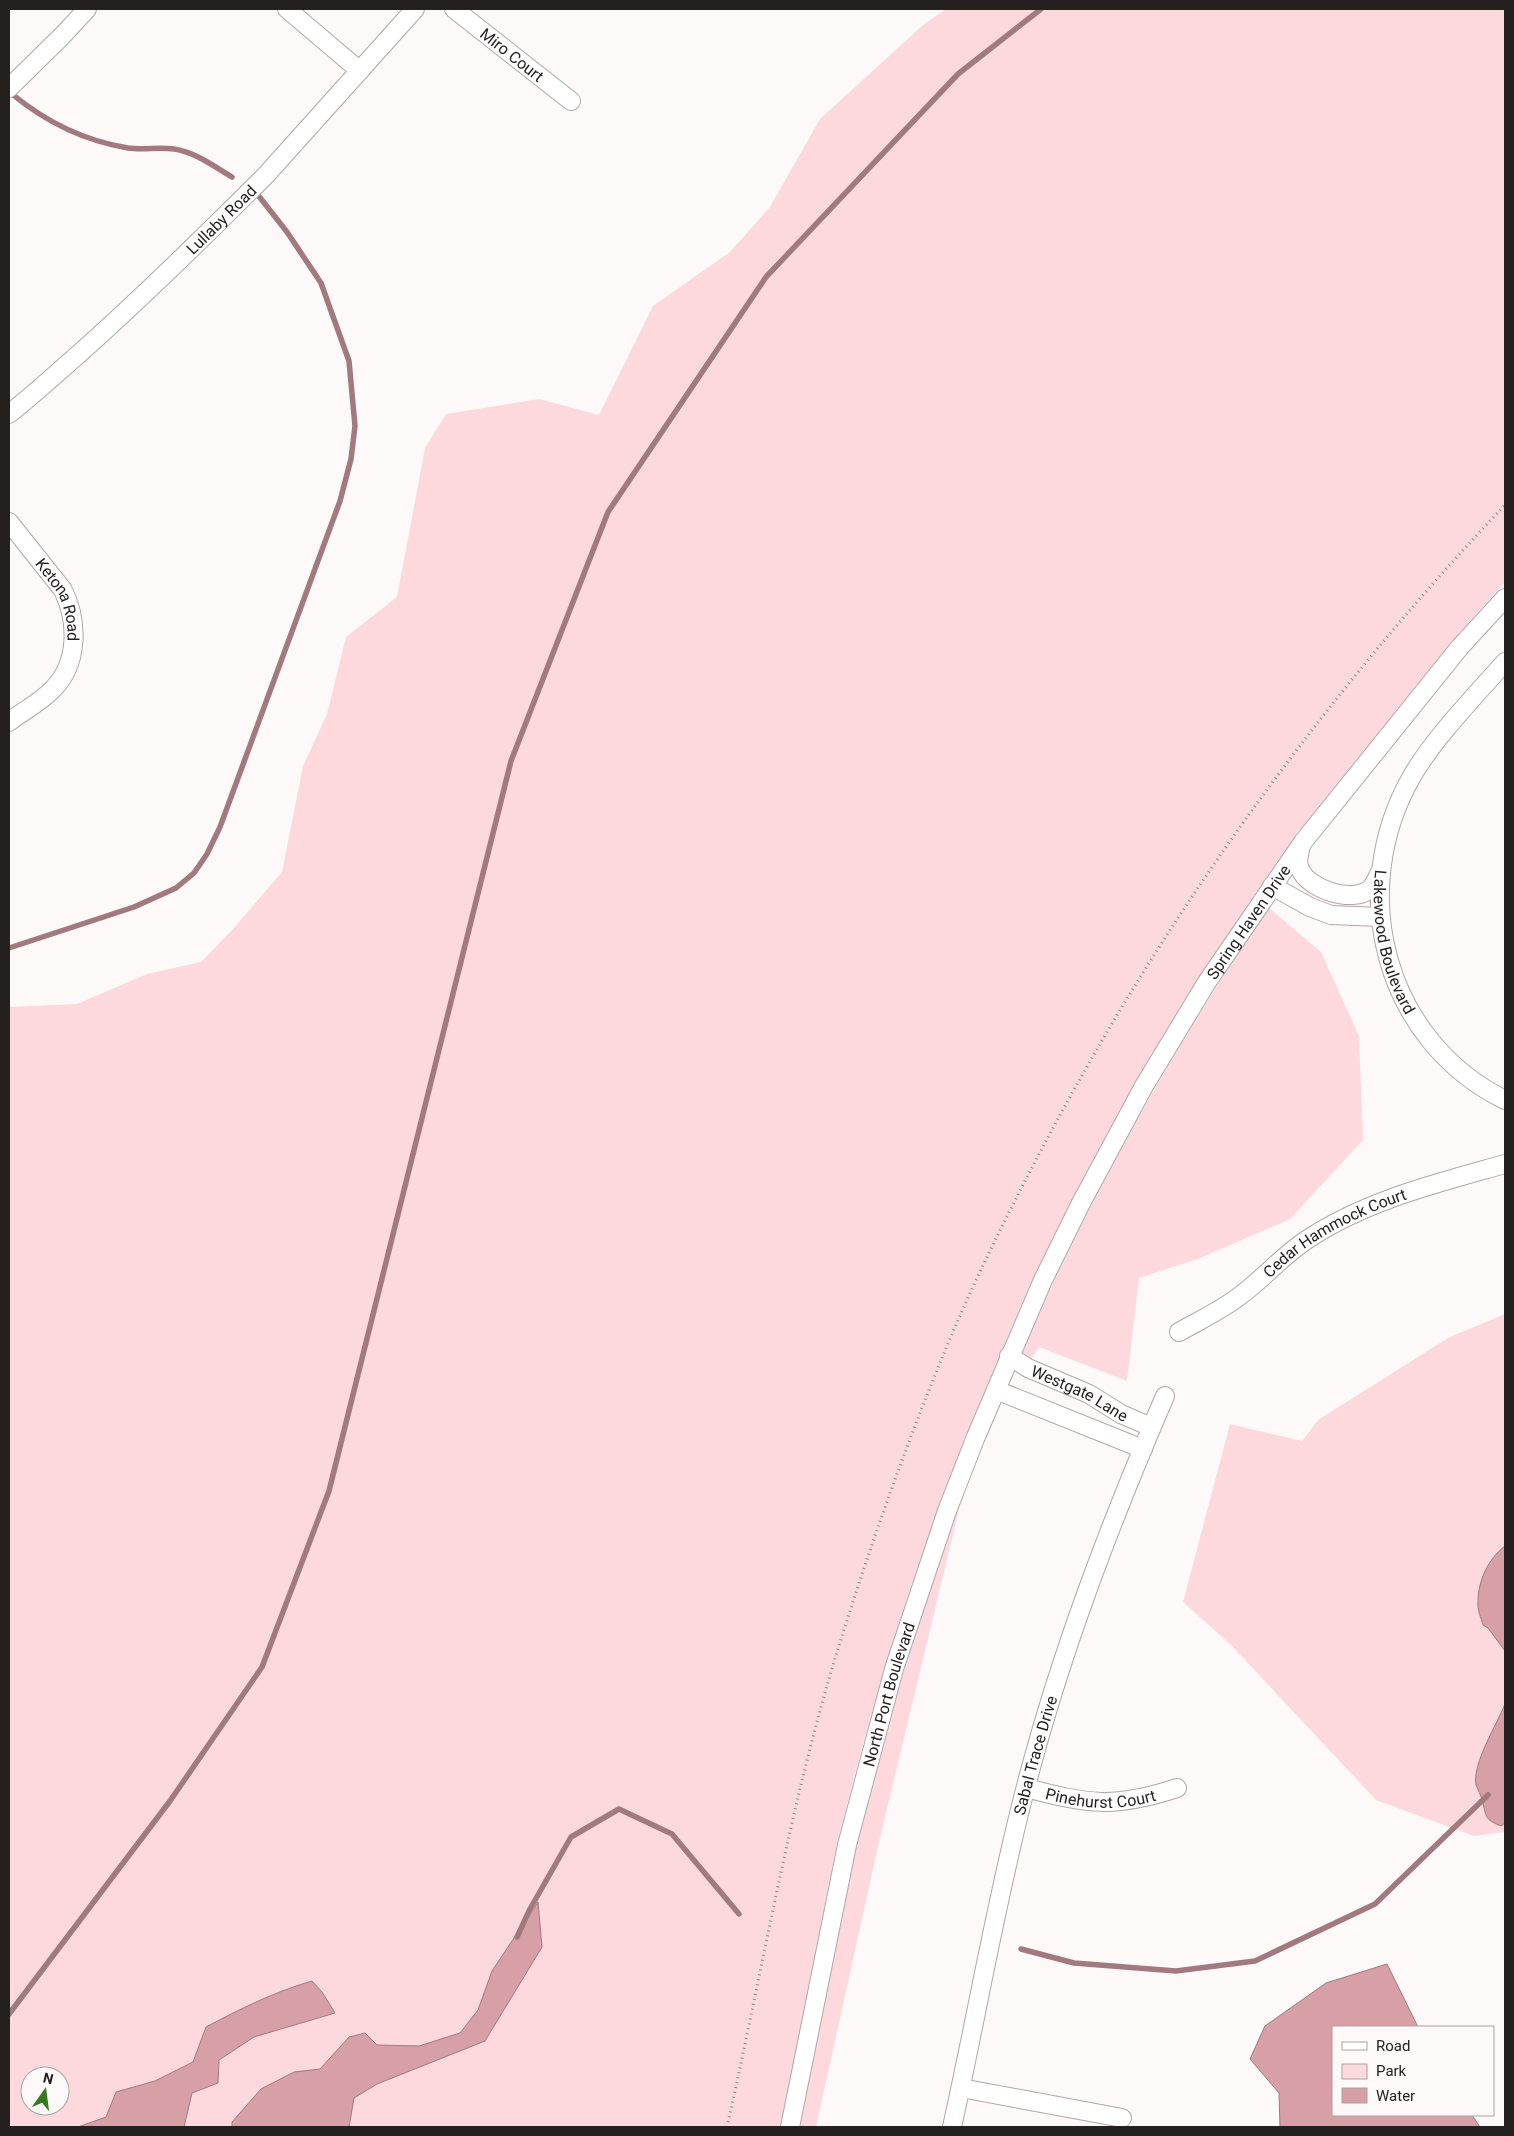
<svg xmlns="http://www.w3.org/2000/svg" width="1514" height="2136" viewBox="0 0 1514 2136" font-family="Roboto,sans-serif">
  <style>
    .green { fill: #fdd8dc; fill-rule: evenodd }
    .water { fill: #d79fa6; stroke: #a1797e }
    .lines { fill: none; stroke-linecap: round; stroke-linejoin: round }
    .stream { stroke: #a1797e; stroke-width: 5.5 }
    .minor-casing { stroke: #b2a6a7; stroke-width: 20 }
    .path { stroke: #8d8888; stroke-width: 3; stroke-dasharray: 1 4; stroke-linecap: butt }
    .minor { stroke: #fff; stroke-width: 18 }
    .labels { text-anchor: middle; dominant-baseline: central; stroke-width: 5; stroke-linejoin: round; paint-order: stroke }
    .street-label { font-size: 16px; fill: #242020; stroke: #fef9f9 }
  </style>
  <rect width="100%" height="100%" fill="#fef9f9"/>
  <path class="green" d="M 946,9 L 1505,9 L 1505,582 L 1460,632 L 1300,830 L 1298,829 L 1295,837 L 1200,976 L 1136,1081 L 1073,1198 L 1030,1285 L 966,1435 L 912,1583 L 885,1666 L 860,1755 L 837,1843 L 781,2127 L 349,2127 L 353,2098 L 377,2084 L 485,2041 L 542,1947 L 537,1902 L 492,1971 L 478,2010 L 460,2033 L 419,2046 L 377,2045 L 349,2037 L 320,2069 L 294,2072 L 232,2122 L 232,2127 L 184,2127 L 192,2093 L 218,2083 L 219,2060 L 254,2037 L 334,2013 L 322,1992 L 311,1981 C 274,1992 240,2009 206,2027 L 193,2062 L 155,2081 L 116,2092 L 106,2118 L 78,2127 L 9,2127 L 9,1007 L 77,1004 L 147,974 L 201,962 L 233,929 L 282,872 L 303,766 L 327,714 L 346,637 L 397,597 L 425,448 L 446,414 L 539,399 L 599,415 L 653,306 L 730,252 L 770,207 L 820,119 L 923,25 ZM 30,2076 L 60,2076 L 60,2106 L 30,2106 Z
    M 1269,908 L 1321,952 L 1359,1036 L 1363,1140 L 1290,1219 L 1198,1259 L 1139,1278 L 1127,1381 L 1039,1347 L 1032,1358 L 1021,1352 C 1090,1195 1172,1049 1269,908 Z
    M 1505,1314 L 1505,1832 L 1474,1836 L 1376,1800 L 1232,1646 L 1183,1602 L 1230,1424 L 1302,1441 L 1318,1420 L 1448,1338 Z
    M 962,1497 L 879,1842 L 816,2127 L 799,2127 C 818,2033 833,1938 856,1845 C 885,1726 921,1611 962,1497 Z"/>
  <path class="water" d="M 1505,1546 L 1505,1651 L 1488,1628 L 1483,1625 C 1481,1618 1477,1609 1478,1602 C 1478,1581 1488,1559 1505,1546 Z
    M 1505,1704 L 1505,1823 L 1501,1826 C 1483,1819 1487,1816 1482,1800 C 1481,1795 1478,1790 1476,1785 C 1472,1764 1497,1724 1505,1704 Z
    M 538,1902 L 542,1947 L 485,2041 L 377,2084 L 354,2098 L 349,2127 L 232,2127 L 232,2122 L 261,2089 L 294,2072 L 320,2069 L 349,2037 L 365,2033 L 377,2045 L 419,2046 L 460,2033 L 478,2010 L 492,1971 Z
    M 1387,1964 L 1418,2027 L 1333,2027 L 1333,2115 L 1472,2115 L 1480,2127 L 1280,2127 L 1279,2093 L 1250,2059 L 1265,2026 L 1326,1983 Z
    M 312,1981 L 322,1992 L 335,2013 L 254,2037 L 219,2060 L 218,2083 L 192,2093 L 184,2127 L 78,2127 L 106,2117 L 116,2092 L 155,2081 L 193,2062 L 206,2027 C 240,2009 274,1992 312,1981 Z"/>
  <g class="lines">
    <path class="stream" d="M 12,94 C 46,122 85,141 128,148 C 143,150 159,147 174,149 C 195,152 215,167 232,177
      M 9,948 L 134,907 L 176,888 L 194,873 L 207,854 L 220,827 L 340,501 L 351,459 L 355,426 L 349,361 L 321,283 L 287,232 L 258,195
      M 517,1937 L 530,1909 L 571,1837 L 619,1809 L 672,1834 L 739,1914
      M 1021,1949 L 1074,1963 L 1176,1971 L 1255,1961 L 1375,1904 L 1488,1795
      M 9,2014 L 170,1801 L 262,1667 L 329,1491 L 511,761 L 608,512 L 766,277 L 958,74 L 1041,9"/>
    <defs>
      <g id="minor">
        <path d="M 287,9 L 360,71"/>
        <path id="s1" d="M 454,9 L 571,101"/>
        <path d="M 9,88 L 63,35 L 87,9"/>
        <path id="s2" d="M 9,414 C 28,399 46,383 64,367 C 134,306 200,241 266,175 L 415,9"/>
        <path id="s3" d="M 9,522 L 63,590 C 78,621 79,663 53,689 C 41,702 23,711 9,722"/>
        <path id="s4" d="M 1505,662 C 1475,696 1434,738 1412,776 C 1346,891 1384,1040 1505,1100"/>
        <path d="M 1301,846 C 1299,854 1296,861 1300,869 C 1308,889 1352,904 1370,889 C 1375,884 1377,878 1380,872"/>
        <path d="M 1272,886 L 1310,907 L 1331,915 L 1380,917"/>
        <path id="s5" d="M 1179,1332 C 1200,1320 1222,1310 1241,1295 C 1264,1278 1283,1255 1308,1239 C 1367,1200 1438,1183 1505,1164"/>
        <path id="s6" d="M 1009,1356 L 1028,1368 L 1089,1394 L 1121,1414 L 1151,1427"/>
        <path d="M 996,1390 L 1143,1449"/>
        <path id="s7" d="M 1026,1788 C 1088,1804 1114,1809 1177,1788"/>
        <path d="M 961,2088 L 1122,2118"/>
        <path id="s8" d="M 790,2127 L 847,1845 L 894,1669 L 947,1511 L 975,1439 L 1043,1280 L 1081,1203 L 1144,1086 L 1207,982 L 1303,842 L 1460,647 L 1505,598"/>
        <path id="s9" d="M 952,2127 C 977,2015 996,1901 1025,1790 C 1060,1654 1110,1524 1165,1396"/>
      </g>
    </defs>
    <use href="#minor" class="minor-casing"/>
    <path class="path" d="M 727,2127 C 762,1972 788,1815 834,1662 C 868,1551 907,1441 952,1334 C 982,1264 1017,1195 1053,1128 C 1175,901 1328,692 1505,505"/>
    <use href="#minor" class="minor"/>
  </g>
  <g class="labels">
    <g class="street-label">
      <text stroke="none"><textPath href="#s1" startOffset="74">Miro Court</textPath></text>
      <text stroke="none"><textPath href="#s2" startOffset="288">Lullaby Road</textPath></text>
      <text stroke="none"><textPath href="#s3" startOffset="94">Ketona Road</textPath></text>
      <text stroke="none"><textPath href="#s8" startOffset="1300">Spring Haven Drive</textPath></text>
      <text stroke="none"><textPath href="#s4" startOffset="321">Lakewood Boulevard</textPath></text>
      <text stroke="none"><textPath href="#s5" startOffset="186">Cedar Hammock Court</textPath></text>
      <text stroke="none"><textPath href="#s6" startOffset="80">Westgate Lane</textPath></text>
      <text stroke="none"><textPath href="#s8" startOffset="444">North Port Boulevard</textPath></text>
      <text stroke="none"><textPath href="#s9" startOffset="381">Sabal Trace Drive</textPath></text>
      <text stroke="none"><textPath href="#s7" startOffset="76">Pinehurst Court</textPath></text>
    </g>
  </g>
  <rect width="1514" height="2136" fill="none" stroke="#242020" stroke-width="20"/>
  <rect x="1332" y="2026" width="162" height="90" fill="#fef9f9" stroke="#a7a2a2"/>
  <rect x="1342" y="2042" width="25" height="8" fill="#ffffff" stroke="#a7a2a2"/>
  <text x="1376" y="2051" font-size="15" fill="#242020">Road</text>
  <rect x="1342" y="2064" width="25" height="15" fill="#fdd8dc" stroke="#a7a2a2"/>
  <text x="1376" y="2076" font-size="15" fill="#242020">Park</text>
  <rect x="1342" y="2088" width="25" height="15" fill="#d79fa6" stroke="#a7a2a2"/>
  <text x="1376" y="2101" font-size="15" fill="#242020">Water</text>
  <g transform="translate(45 2091) rotate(14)"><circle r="24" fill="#fef9f9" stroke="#a7a2a2"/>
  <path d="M0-4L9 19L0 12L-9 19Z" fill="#347b20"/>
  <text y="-8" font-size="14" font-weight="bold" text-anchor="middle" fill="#242020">N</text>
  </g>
</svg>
